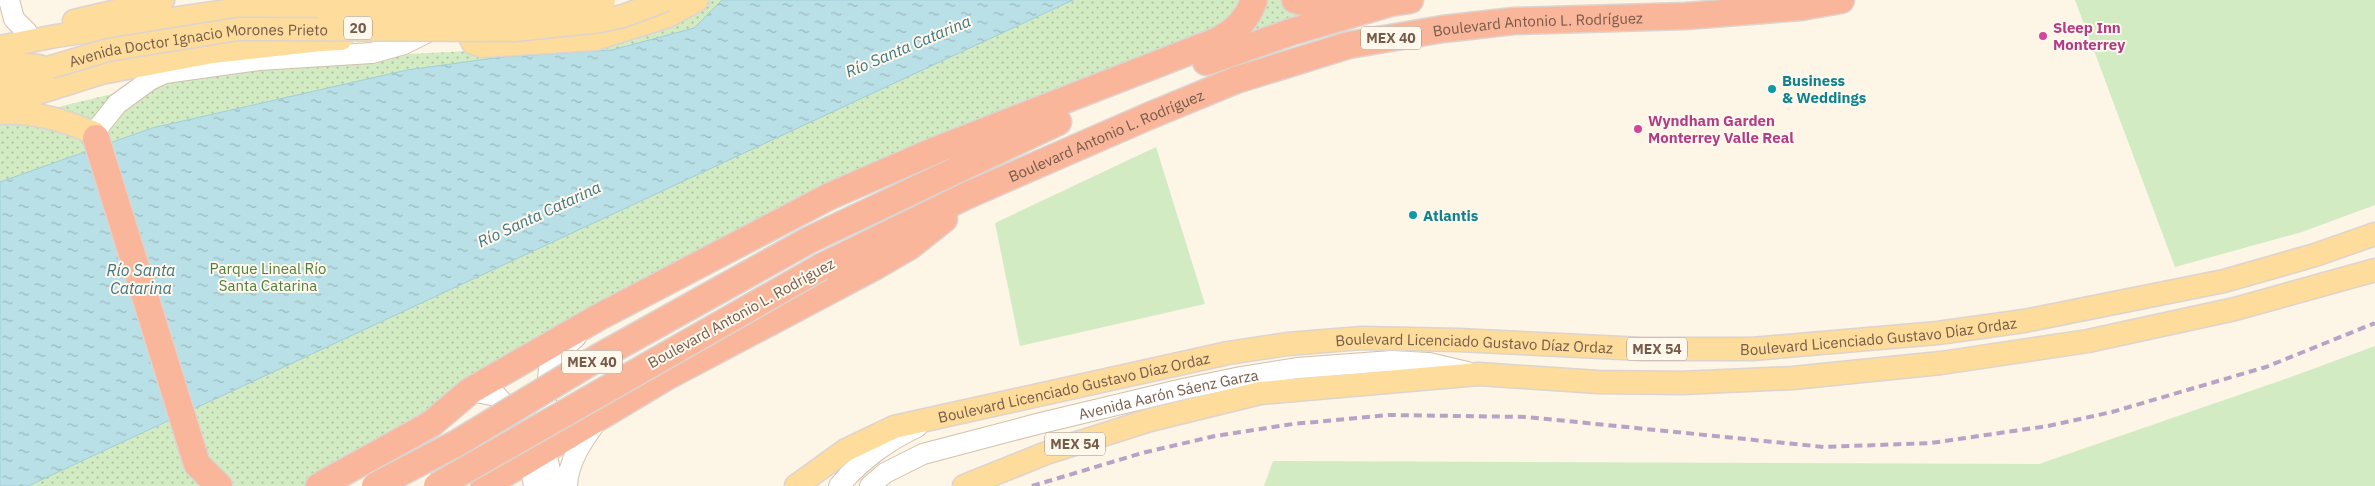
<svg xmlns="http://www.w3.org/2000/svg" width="2375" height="486" viewBox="0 0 2375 486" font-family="'IBM Plex Sans',sans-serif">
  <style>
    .green { fill: #d2ebc3 }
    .park { fill: url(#park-dots) }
    .water { fill: url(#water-ripples); stroke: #9fcfda }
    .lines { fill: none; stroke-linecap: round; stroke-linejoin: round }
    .secondary-casing { stroke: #d4bfab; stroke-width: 22 }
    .primary-casing { stroke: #dcd4d0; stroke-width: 25 }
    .highway-casing { stroke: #dcd4d0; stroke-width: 29 }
    .secondary { stroke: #fff; stroke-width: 20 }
    .primary { stroke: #fddc9c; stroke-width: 22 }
    .highway { stroke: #f9b69b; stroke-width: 26 }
    .rail { stroke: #b8a3c7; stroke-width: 4; stroke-dasharray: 8 5; stroke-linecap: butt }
    .primary-bridge-casing { stroke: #dcd4d0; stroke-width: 25; stroke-linecap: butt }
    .highway-bridge-casing { stroke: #dcd4d0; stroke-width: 29; stroke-linecap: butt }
    .primary-bridge { stroke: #fddc9c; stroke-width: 22 }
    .highway-bridge { stroke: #f9b69b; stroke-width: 26 }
    .hotel-dot { fill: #d1479c; stroke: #fff8ed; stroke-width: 2 }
    .culture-dot { fill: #0f9aa8; stroke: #fff8ed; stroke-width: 2 }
    .labels { text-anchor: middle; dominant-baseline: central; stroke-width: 4; stroke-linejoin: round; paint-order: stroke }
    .shield { fill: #fff8ed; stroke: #a08a7a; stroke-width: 1 }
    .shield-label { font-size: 14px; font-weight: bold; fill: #775b49 }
    .street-label { font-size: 15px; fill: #775b49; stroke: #fff8ed }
    .hotel-label { font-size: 15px; font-weight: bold; fill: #b23c85; stroke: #fff8ed; text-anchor: start }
    .culture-label { font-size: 15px; font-weight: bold; fill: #0d838f; stroke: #fff8ed; text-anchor: start }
    .park-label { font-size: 15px; fill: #517e41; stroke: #fff8ed }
    .water-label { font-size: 16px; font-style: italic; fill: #3f7784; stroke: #fff8ed }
  </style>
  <defs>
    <pattern id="park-dots" width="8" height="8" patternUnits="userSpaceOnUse" patternTransform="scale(1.25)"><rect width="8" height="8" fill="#d2ebc3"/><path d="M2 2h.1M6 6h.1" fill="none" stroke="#afc1a0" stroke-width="1.8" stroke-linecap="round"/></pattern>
    <pattern id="water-ripples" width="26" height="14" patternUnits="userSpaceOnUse" patternTransform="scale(1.25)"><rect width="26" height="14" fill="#b9e0e7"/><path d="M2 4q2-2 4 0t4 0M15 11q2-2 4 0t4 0" fill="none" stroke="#9bb9bd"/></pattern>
  </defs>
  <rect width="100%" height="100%" fill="#fdf5e6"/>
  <path class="green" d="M 2075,0 L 2375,0 L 2375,205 L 2302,232 L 2175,267 Z
    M 1156,147 L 1205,304 L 1020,346 L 995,223 Z
    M 2375,346 L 2375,486 L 1264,486 L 1273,461 L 2039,464 L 2291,377 Z"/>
  <path class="park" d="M 707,0 L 1385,0 L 1282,25 L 845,191 L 320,486 L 0,486 L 0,121 L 166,81 L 253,67 L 409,54 L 612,44 Z"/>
  <path class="water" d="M 722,0 L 1073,0 L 28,486 L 0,486 L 0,182 L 152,128 L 407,70 L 502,57 L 612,50 L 694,28 Z"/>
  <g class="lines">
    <defs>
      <g id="secondary">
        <path d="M 9,0 L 14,19 L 27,32"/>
        <path d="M 94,133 L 117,104 L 150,80 L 165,73 L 259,60 L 372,53 L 404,44 L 434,29"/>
        <path d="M 470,391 L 497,396 L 518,420 L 530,459 L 534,486"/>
        <path d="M 554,486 L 545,450 L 546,394 L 549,370 L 563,349 L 576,337"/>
        <path d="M 567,486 C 568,461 583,440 597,421"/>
        <path d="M 839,486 C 859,462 888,440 917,427"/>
        <path id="s1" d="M 870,486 L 885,473 L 923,454 L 1037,424 L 1183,389 L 1241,377 L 1297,368 L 1392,361 L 1429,363 L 1467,372"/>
      </g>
      <g id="primary">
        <path d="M 467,14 L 464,25 L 473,43 L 482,46 L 595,39 L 668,16 L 697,0"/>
        <path d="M 74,21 L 163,0"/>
        <path d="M 0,47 L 56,36 L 240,9 L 325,9"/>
        <path d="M 0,66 L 15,64 L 39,66"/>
        <path d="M 0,84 L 51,67"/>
        <path d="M 0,105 L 101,73 L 212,52 L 320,40 L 341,39"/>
        <path d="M 0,113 C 34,111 63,120 94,133 L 96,138"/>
        <path id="s2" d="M 796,486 L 846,450 L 894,427 L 1228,353 L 1288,344 L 1362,338 L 1458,340 L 1643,349 L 1752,349 L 1938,333 L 2024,321 L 2224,281 L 2315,255 L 2375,234"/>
        <path d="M 964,486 L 1049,452 L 1150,420 L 1260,393 L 1479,374 L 1598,382 L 1682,383 L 1793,378 L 1941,363 L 2088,341 L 2235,309 L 2375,270"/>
      </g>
      <g id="highway">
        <path d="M 1295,0 L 1318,6 L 1351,5"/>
        <path d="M 1206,62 L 1291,32 L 1390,3 L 1410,0"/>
        <path d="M 96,138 L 197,464 L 219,486"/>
        <path d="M 809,240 L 1058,122"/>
        <path id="s3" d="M 821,267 L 968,195 L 1149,116 L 1236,80 L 1349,45 L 1443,29 L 1514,21 L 1686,16 L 1801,7 L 1841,0"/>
        <path d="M 319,486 L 431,424 L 470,391 L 599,317 L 830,196 L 936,150 L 1219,40 C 1236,30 1248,19 1254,0"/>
        <path d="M 484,486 L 666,377 L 874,267 L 910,246 L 944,219"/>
      </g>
    </defs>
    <use href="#secondary" class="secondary-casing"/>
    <use href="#primary" class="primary-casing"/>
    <use href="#highway" class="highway-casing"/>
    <use href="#secondary" class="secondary"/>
    <use href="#primary" class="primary"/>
    <use href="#highway" class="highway"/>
    <path class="rail" d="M 1032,486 L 1142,453 L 1215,436 L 1293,424 L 1389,415 L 1527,417 L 1824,447 L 1931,443 L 2048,426 L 2112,412 L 2266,367 L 2375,323"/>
    <defs>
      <g id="primary-bridge">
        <path d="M 325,9 L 522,10 L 604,0"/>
        <path id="s4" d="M 51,67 L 108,50 L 238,29 L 515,30 L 601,21 L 623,16 L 666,0"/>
      </g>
      <path id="highway-bridge" d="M 375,486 L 459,442 L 599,357 L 809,240
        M 437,486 L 821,267"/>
    </defs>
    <use href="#primary-bridge" class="primary-bridge-casing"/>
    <use href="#highway-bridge" class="highway-bridge-casing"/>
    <use href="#primary-bridge" class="primary-bridge"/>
    <use href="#highway-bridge" class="highway-bridge"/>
  </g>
  <g class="hotel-dot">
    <circle cx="2043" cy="36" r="5"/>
    <circle cx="1638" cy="129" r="5"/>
  </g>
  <g class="culture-dot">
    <circle cx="1772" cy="89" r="5"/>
    <circle cx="1413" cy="215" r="5"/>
  </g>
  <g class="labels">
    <g class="shield">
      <rect x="344" y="16.5" width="28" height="23" rx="4"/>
      <rect x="1361" y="26.5" width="60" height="23" rx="4"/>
      <rect x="1627" y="337.5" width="60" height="23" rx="4"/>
      <rect x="562" y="350.5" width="60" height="23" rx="4"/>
      <rect x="1045" y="432.5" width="60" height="23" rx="4"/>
    </g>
    <g class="shield-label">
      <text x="358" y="28">20</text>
      <text x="1391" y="38">MEX 40</text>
      <text x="1657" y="349">MEX 54</text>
      <text x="592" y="362">MEX 40</text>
      <text x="1075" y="444">MEX 54</text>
    </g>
    <g class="street-label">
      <text stroke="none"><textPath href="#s3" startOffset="764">Boulevard Antonio L. Rodríguez</textPath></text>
      <text stroke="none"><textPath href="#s4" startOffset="150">Avenida Doctor Ignacio Morones Prieto</textPath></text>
      <text stroke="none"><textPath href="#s3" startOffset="314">Boulevard Antonio L. Rodríguez</textPath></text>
      <text transform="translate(741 313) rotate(-29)">Boulevard Antonio L. Rodríguez</text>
      <text stroke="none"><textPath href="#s2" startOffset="1109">Boulevard Licenciado Gustavo Díaz Ordaz</textPath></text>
      <text stroke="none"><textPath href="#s2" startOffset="704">Boulevard Licenciado Gustavo Díaz Ordaz</textPath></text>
      <text stroke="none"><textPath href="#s2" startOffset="299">Boulevard Licenciado Gustavo Díaz Ordaz</textPath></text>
      <text stroke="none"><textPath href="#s1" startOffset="315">Avenida Aarón Sáenz Garza</textPath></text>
    </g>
    <g class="hotel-label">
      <text x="2053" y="27">Sleep Inn<tspan x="2053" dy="17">Monterrey</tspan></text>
      <text x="1648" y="120">Wyndham Garden<tspan x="1648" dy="17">Monterrey Valle Real</tspan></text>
    </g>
    <g class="culture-label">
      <text x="1782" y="80">Business<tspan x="1782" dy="17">&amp; Weddings</tspan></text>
      <text x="1423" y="215">Atlantis</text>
    </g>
    <g class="park-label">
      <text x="268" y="268">Parque Lineal Río<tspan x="268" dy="17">Santa Catarina</tspan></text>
    </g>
    <g class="water-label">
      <text transform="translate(908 46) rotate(-23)">Río Santa Catarina</text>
      <text transform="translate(539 214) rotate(-25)">Río Santa Catarina</text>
      <text x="141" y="270">Río Santa<tspan x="141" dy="18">Catarina</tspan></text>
    </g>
  </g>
</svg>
